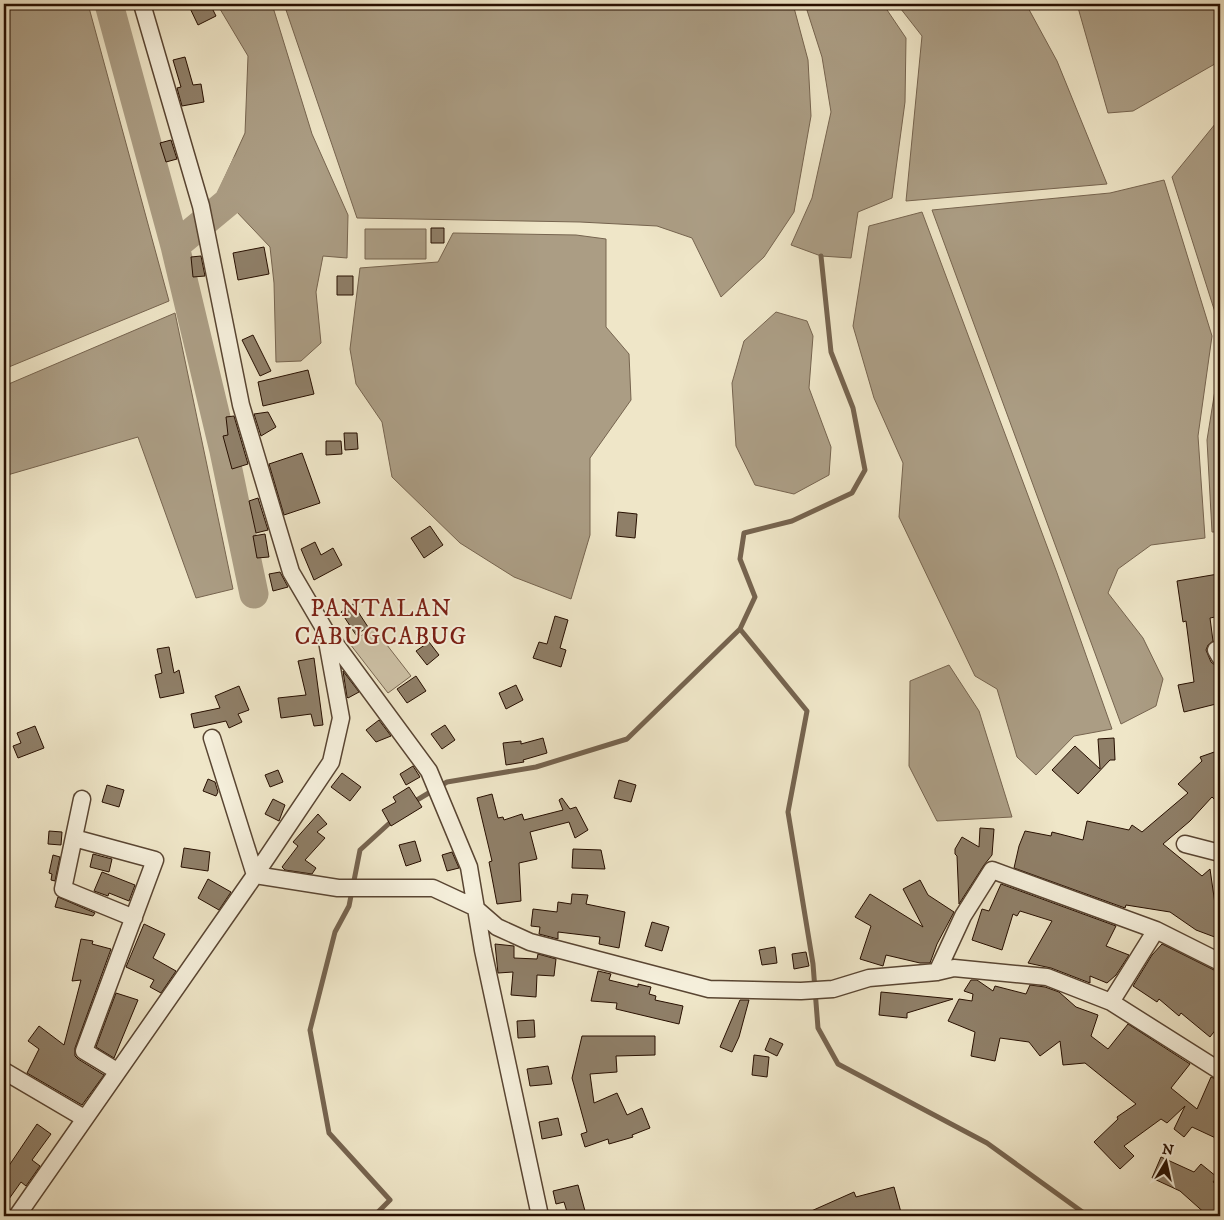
<svg xmlns="http://www.w3.org/2000/svg" width="1224" height="1220" viewBox="0 0 1224 1220" font-family="'IM FELL DW Pica',serif">
  <style>
    .green { fill: #cdc1a6; stroke: #7a6853 }
    .water { fill: #ab9d84; stroke: #76644f }
    .lines { fill: none; stroke-linecap: round; stroke-linejoin: round }
    .stream { stroke: #76644f; stroke-width: 5 }
    .river { stroke: #ab9d84; stroke-width: 29 }
    .building { fill: #8f7f68; stroke: #270f00 }
    .street-casing { stroke: #594532; stroke-width: 19 }
    .street { stroke: #f5efdb; stroke-width: 16 }
    .labels { text-anchor: middle; dominant-baseline: central; stroke-width: 4; stroke-linejoin: round; paint-order: stroke }
    .quarter-label { font-size: 24px; letter-spacing: 1px; fill: #7a1f14; stroke: #f5efdb }
  </style>
  <rect width="100%" height="100%" fill="#efe6c8"/>
  <filter id="stains"><feTurbulence type="fractalNoise" baseFrequency=".004" numOctaves="4"/><feColorMatrix values="0 0 0 0 .2 0 0 0 0 .09 0 0 0 0 .02 0 0 0 .5 -.17"/></filter>
  <radialGradient id="worn" r=".72"><stop offset=".6" stop-color="#630" stop-opacity="0"/><stop offset="1" stop-color="#630" stop-opacity=".3"/></radialGradient>
  <path class="green" d="M 373,627 L 411,676 L 388,693 L 350,644 Z"/>
  <path class="water" d="M 4,4 L 88,4 L 169,301 L 4,369 Z
    M 217,4 L 272,4 L 312,134 L 348,215 L 347,258 L 323,256 L 316,292 L 321,343 L 301,361 L 276,362 L 274,283 L 270,247 L 218,192 L 245,133 L 248,56 Z
    M 284,4 L 793,4 L 808,60 L 811,116 L 794,212 L 764,257 L 721,297 L 692,238 L 657,226 L 580,222 L 357,218 Z
    M 805,4 L 883,4 L 906,38 L 905,102 L 892,198 L 858,212 L 851,258 L 821,256 L 791,245 L 812,198 L 831,112 L 822,57 Z
    M 897,4 L 1026,4 L 1057,61 L 1107,184 L 906,201 L 922,36 Z
    M 1077,4 L 1220,4 L 1220,61 L 1133,111 L 1108,113 Z
    M 1220,118 L 1220,328 L 1172,177 Z
    M 1164,180 L 1212,336 L 1198,436 L 1205,538 L 1151,545 L 1118,569 L 1108,593 L 1143,638 L 1163,679 L 1156,706 L 1121,724 L 932,210 L 1110,193 Z
    M 922,212 L 1057,573 L 1112,729 L 1074,736 L 1036,775 L 1017,757 L 997,689 L 975,676 L 899,517 L 903,463 L 874,398 L 853,326 L 869,226 Z
    M 365,229 L 426,229 L 426,259 L 365,259 Z
    M 453,233 L 576,235 L 606,239 L 606,327 L 629,354 L 631,400 L 590,458 L 590,535 L 571,599 L 514,577 L 460,543 L 392,477 L 382,422 L 356,384 L 350,349 L 360,268 L 438,262 Z
    M 776,312 L 807,321 L 813,336 L 809,388 L 831,447 L 829,475 L 794,494 L 755,485 L 736,446 L 732,383 L 744,341 Z
    M 175,313 L 233,589 L 196,598 L 138,437 L 4,476 L 4,386 Z
    M 1220,359 L 1220,526 L 1217,532 L 1212,532 L 1207,440 Z
    M 949,665 L 979,711 L 1012,817 L 937,821 L 909,766 L 910,681 Z"/>
  <g class="lines">
    <path class="stream" d="M 740,629 L 807,711 L 788,812 L 813,964 L 818,1028 L 838,1064 L 987,1143 L 1088,1216
      M 412,803 L 447,782 L 536,767 L 627,739 L 740,629 L 755,597 L 740,559 L 744,533 L 792,521 L 852,493 L 865,470 L 853,408 L 831,352 L 821,256
      M 374,1216 L 390,1200 L 329,1133 L 310,1030 L 335,932 L 349,906 L 360,850 L 394,819"/>
    <path class="river" d="M 109,4 L 175,246
      M 245,167 L 228,202 L 175,246 L 224,451 L 254,594"/>
  </g>
  <path class="building" d="M 188,4 L 210,4 L 216,16 L 198,25 Z
    M 185,57 L 193,85 L 201,84 L 204,102 L 182,106 L 177,88 L 181,87 L 173,60 Z
    M 171,140 L 177,159 L 166,162 L 160,143 Z
    M 431,228 L 444,228 L 444,243 L 431,243 Z
    M 264,247 L 269,274 L 238,280 L 233,253 Z
    M 201,256 L 205,276 L 193,277 L 191,257 Z
    M 337,276 L 353,276 L 353,295 L 337,295 Z
    M 253,335 L 271,371 L 260,376 L 242,340 Z
    M 308,370 L 314,394 L 263,406 L 258,382 Z
    M 268,412 L 276,427 L 261,436 L 254,414 Z
    M 234,416 L 248,464 L 232,469 L 223,436 L 228,435 L 226,417 Z
    M 344,433 L 357,433 L 358,449 L 345,450 Z
    M 326,441 L 341,441 L 342,454 L 326,455 Z
    M 302,453 L 320,503 L 284,515 L 269,464 Z
    M 258,498 L 268,530 L 256,533 L 249,501 Z
    M 618,512 L 637,514 L 635,538 L 616,536 Z
    M 430,526 L 443,545 L 424,558 L 411,538 Z
    M 265,534 L 269,557 L 257,558 L 253,536 Z
    M 315,542 L 321,555 L 333,548 L 342,565 L 314,580 L 301,549 Z
    M 280,572 L 288,587 L 273,591 L 269,574 Z
    M 1218,574 L 1220,616 L 1210,618 L 1213,641 L 1208,645 L 1206,650 L 1211,662 L 1216,666 L 1218,676 L 1220,675 L 1220,703 L 1184,712 L 1178,685 L 1194,682 L 1186,621 L 1183,622 L 1177,581 Z
    M 353,604 L 368,627 L 356,635 L 341,612 Z
    M 555,616 L 568,620 L 560,648 L 566,650 L 561,667 L 533,658 L 539,642 L 547,644 Z
    M 429,642 L 439,655 L 427,665 L 416,651 Z
    M 169,647 L 174,673 L 179,670 L 184,693 L 160,698 L 155,675 L 162,673 L 157,649 Z
    M 314,658 L 323,725 L 314,726 L 311,714 L 281,718 L 278,698 L 306,695 L 298,661 Z
    M 343,671 L 359,692 L 348,698 L 347,697 Z
    M 416,676 L 426,691 L 407,703 L 397,689 Z
    M 516,685 L 523,700 L 506,709 L 499,693 Z
    M 239,686 L 249,710 L 238,714 L 242,722 L 229,728 L 226,721 L 194,728 L 191,714 L 220,708 L 215,696 Z
    M 379,720 L 391,736 L 376,742 L 366,730 Z
    M 445,725 L 455,740 L 442,749 L 431,734 Z
    M 35,726 L 44,748 L 18,758 L 13,746 L 21,743 L 17,733 Z
    M 543,738 L 547,753 L 523,760 L 524,762 L 506,765 L 503,743 L 521,741 L 521,744 Z
    M 1114,738 L 1115,760 L 1110,760 L 1078,794 L 1052,770 L 1075,746 L 1100,769 L 1098,739 Z
    M 1220,750 L 1220,805 L 1212,797 L 1190,821 L 1163,844 L 1202,876 L 1210,869 L 1215,904 L 1220,906 L 1220,939 L 1196,930 L 1170,912 L 1126,905 L 1125,908 L 1014,868 L 1019,846 L 1025,831 L 1051,836 L 1052,832 L 1083,840 L 1087,821 L 1129,830 L 1132,825 L 1142,832 L 1188,793 L 1178,784 L 1202,761 L 1200,757 Z
    M 413,766 L 420,777 L 406,785 L 400,774 Z
    M 278,770 L 283,782 L 270,787 L 265,775 Z
    M 342,773 L 361,787 L 350,801 L 331,787 Z
    M 208,779 L 215,782 L 218,792 L 216,796 L 203,791 Z
    M 619,780 L 636,785 L 631,802 L 614,798 Z
    M 107,785 L 124,790 L 119,807 L 102,802 Z
    M 409,787 L 422,807 L 391,826 L 382,810 L 396,802 L 393,797 Z
    M 492,794 L 498,818 L 503,817 L 504,820 L 522,814 L 524,820 L 563,810 L 559,800 L 562,798 L 570,809 L 576,807 L 588,830 L 575,838 L 569,822 L 530,832 L 537,859 L 519,863 L 521,901 L 497,904 L 489,862 L 492,861 L 477,798 Z
    M 273,799 L 285,805 L 279,821 L 265,814 Z
    M 318,814 L 327,824 L 317,832 L 325,838 L 305,860 L 316,868 L 312,874 L 285,870 L 282,867 L 298,846 L 293,842 Z
    M 980,828 L 994,829 L 992,855 L 984,865 L 959,904 L 957,856 L 955,854 L 955,849 L 962,837 L 979,847 Z
    M 49,831 L 62,832 L 61,845 L 48,844 Z
    M 415,841 L 421,861 L 406,866 L 399,845 Z
    M 184,848 L 210,852 L 208,871 L 181,867 Z
    M 573,849 L 601,850 L 605,869 L 572,868 Z
    M 452,852 L 459,868 L 447,871 L 442,855 Z
    M 93,854 L 112,859 L 109,872 L 90,867 Z
    M 53,855 L 60,857 L 55,881 L 51,880 L 52,874 L 49,873 Z
    M 102,872 L 135,885 L 129,901 L 109,893 L 108,896 L 94,891 Z
    M 208,879 L 231,892 L 219,910 L 198,898 Z
    M 920,880 L 928,895 L 954,912 L 937,944 L 930,963 L 920,963 L 886,955 L 883,966 L 860,959 L 871,926 L 855,917 L 870,894 L 923,927 L 903,889 Z
    M 1001,884 L 1116,926 L 1106,946 L 1129,955 L 1116,975 L 1107,983 L 1090,976 L 1090,983 L 1051,968 L 1028,963 L 1052,921 L 1020,911 L 1017,916 L 1013,914 L 1002,950 L 972,940 L 982,909 L 989,911 Z
    M 572,894 L 588,895 L 586,904 L 625,912 L 619,948 L 599,944 L 600,937 L 558,932 L 558,939 L 539,934 L 540,927 L 531,926 L 533,909 L 557,912 L 558,902 L 571,904 Z
    M 58,897 L 95,913 L 93,916 L 55,907 Z
    M 652,922 L 669,927 L 662,951 L 645,946 Z
    M 144,924 L 165,934 L 153,958 L 176,971 L 161,993 L 150,987 L 154,980 L 126,967 Z
    M 81,939 L 93,941 L 92,944 L 111,949 L 75,1048 L 75,1056 L 78,1059 L 104,1075 L 82,1105 L 27,1073 L 39,1049 L 28,1041 L 39,1026 L 64,1045 L 81,980 L 72,981 Z
    M 495,944 L 514,946 L 514,958 L 537,959 L 538,954 L 556,959 L 554,976 L 537,975 L 536,997 L 511,995 L 513,972 L 498,973 Z
    M 1162,944 L 1220,973 L 1220,1024 L 1210,1037 L 1181,1013 L 1179,1016 L 1159,999 L 1157,1002 L 1133,986 L 1152,955 Z
    M 775,947 L 777,963 L 762,965 L 759,950 Z
    M 806,952 L 809,966 L 794,969 L 792,954 Z
    M 598,971 L 611,974 L 609,980 L 638,987 L 638,984 L 651,987 L 649,994 L 656,996 L 655,1000 L 683,1006 L 679,1024 L 616,1009 L 617,1003 L 591,1001 Z
    M 971,980 L 977,980 L 993,991 L 995,986 L 1026,994 L 1030,985 L 1045,987 L 1059,992 L 1076,1007 L 1098,1015 L 1091,1036 L 1108,1049 L 1128,1024 L 1190,1064 L 1171,1088 L 1197,1109 L 1211,1077 L 1220,1081 L 1220,1140 L 1192,1127 L 1184,1137 L 1174,1129 L 1185,1106 L 1167,1123 L 1161,1119 L 1124,1146 L 1134,1156 L 1120,1169 L 1094,1142 L 1118,1119 L 1117,1117 L 1136,1104 L 1085,1063 L 1063,1065 L 1060,1041 L 1040,1056 L 1029,1042 L 1000,1038 L 995,1061 L 971,1056 L 975,1032 L 948,1021 L 959,999 L 972,1001 L 973,994 L 964,991 Z
    M 881,992 L 953,999 L 907,1013 L 907,1018 L 879,1015 Z
    M 116,993 L 138,1000 L 114,1058 L 96,1047 Z
    M 740,1000 L 749,1000 L 739,1037 L 732,1052 L 720,1047 Z
    M 534,1020 L 535,1037 L 518,1038 L 517,1021 Z
    M 582,1036 L 655,1036 L 655,1055 L 616,1056 L 617,1072 L 590,1074 L 594,1103 L 617,1093 L 627,1115 L 642,1108 L 650,1128 L 632,1135 L 633,1137 L 609,1144 L 608,1139 L 585,1147 L 581,1134 L 587,1132 L 572,1078 Z
    M 770,1038 L 783,1044 L 777,1056 L 765,1050 Z
    M 754,1055 L 769,1057 L 767,1077 L 752,1075 Z
    M 548,1066 L 552,1084 L 530,1086 L 527,1069 Z
    M 558,1118 L 562,1135 L 542,1139 L 539,1122 Z
    M 37,1124 L 51,1134 L 32,1160 L 40,1166 L 26,1186 L 21,1182 L 4,1206 L 4,1173 Z
    M 1161,1157 L 1194,1172 L 1201,1164 L 1217,1177 L 1213,1182 L 1220,1187 L 1220,1216 L 1208,1216 L 1180,1191 L 1152,1178 Z
    M 578,1185 L 585,1211 L 568,1215 L 564,1202 L 556,1204 L 553,1191 Z
    M 894,1187 L 902,1216 L 800,1216 L 854,1192 L 856,1197 Z"/>
  <g class="lines">
    <defs>
      <path id="street" d="M 328,634 L 429,771 L 469,867 L 483,950 L 540,1216
        M 1216,650 L 1220,657
        M 212,738 L 255,875
        M 82,799 L 63,889 L 134,918
        M 74,838 L 155,860 L 84,1051 L 117,1071
        M 1185,844 L 1220,853
        M 255,875 L 338,888 L 433,888 L 474,907 L 497,927 L 530,942 L 709,989 L 801,991 L 833,989 L 869,978 L 937,972 L 954,968 L 1047,977 L 1111,1002 L 1220,1071
        M 937,972 L 963,916 L 992,870 L 1156,930 L 1220,962
        M 1111,1002 L 1156,930
        M 4,1071 L 84,1118
        M 17,1216 L 255,875 L 331,762 L 341,718 L 325,630 L 291,572 L 241,405 L 201,206 L 142,4"/>
    </defs>
    <use href="#street" class="street-casing"/>
    <use href="#street" class="street"/>
  </g>
  <g class="labels">
    <g class="quarter-label">
      <text x="381" y="609">PANTALAN<tspan x="381" dy="28">CABUGCABUG</tspan></text>
    </g>
  </g>
  <rect width="1224" height="1220" fill="none" stroke="#efe6c8" stroke-width="20"/>
  <rect x="5" y="5" width="1214" height="1210" fill="none" stroke="#270f00" stroke-width="2.5"/>
  <rect x="10" y="10" width="1204" height="1200" fill="none" stroke="#270f00"/>
  <g transform="translate(1166 1162) rotate(9)" stroke="#f5efdb" stroke-width="4" paint-order="stroke">
  <path d="M0-4L9 19L0 12L-9 19Z" fill="#270f00"/>
  <text y="-8" font-size="14" font-weight="bold" text-anchor="middle" fill="#270f00">N</text>
  </g>
  <rect width="100%" height="100%" filter="url(#stains)"/>
  <rect width="100%" height="100%" fill="url(#worn)"/>
</svg>
